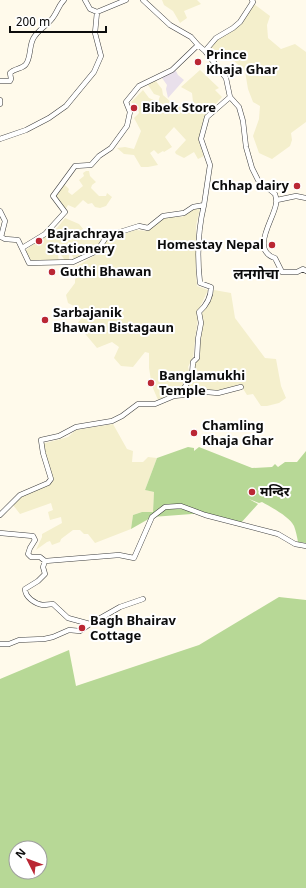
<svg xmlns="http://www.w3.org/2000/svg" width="306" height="888" viewBox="0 0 306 888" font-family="Georgia,'Noto Sans Devanagari',serif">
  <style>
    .industrial { fill: #e9e0eb }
    .farmland { fill: #f4efcc }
    .forest { fill: #b7d896; fill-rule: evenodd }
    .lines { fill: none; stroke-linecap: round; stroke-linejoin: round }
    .minor-casing { stroke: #3f3f3f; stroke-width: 5.5 }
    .minor { stroke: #fff; stroke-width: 4.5 }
    .poi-dot { fill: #ba2734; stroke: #fff; stroke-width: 1.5 }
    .labels { text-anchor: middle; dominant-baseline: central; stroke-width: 4; stroke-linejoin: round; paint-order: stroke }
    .poi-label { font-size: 13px; font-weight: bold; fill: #0c0c0c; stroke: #fff; text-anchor: start }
    .neighbourhood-label { font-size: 14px; font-weight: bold; fill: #0c0c0c; stroke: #fff }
  </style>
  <rect width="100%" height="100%" fill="#fffaeb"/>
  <path class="industrial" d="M 175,69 L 178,75 L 184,80 L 168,98 L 166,89 L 167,85 L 162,78 Z"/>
  <path class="farmland" d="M 162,0 L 197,0 L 201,4 L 184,11 L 187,18 L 180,23 L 173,11 L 164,5 Z
    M 254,4 L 270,16 L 267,25 L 268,38 L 281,49 L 295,44 L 306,52 L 306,122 L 291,133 L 292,140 L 290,146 L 272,159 L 259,153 L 253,136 L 259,119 L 260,106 L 253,102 L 248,89 L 245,71 L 230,57 L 209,48 L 217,40 L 237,27 Z
    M 200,70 L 219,88 L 215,90 L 222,97 L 204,117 L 199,142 L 204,156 L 198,159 L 194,152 L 184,158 L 176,154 L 175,152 L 186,140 L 174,127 L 165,137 L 172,147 L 164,152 L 163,151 L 158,154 L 154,150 L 150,153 L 158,165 L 148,167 L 141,167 L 134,155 L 124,154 L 117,148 L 125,147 L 134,149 L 141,131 L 134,118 L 139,113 L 138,109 L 131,102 L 143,90 L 149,98 L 158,102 L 160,96 L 154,94 L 148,85 L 155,80 L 162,89 L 163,95 L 172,103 L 187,109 L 193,102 L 192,93 L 181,87 Z
    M 86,171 L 89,171 L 90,176 L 96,182 L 92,185 L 91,188 L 99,196 L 106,196 L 107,193 L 112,197 L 106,206 L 100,208 L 95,207 L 92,203 L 88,204 L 83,200 L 75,208 L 68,205 L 65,210 L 56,196 L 64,184 L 69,189 L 68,192 L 72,195 L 83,186 L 79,180 L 84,176 L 83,173 Z
    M 194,208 L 200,208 L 196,226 L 196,269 L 197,286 L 208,290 L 199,309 L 193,357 L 188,367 L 191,378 L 181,389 L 158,400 L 152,386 L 149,368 L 149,353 L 145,352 L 133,367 L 121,366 L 114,358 L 119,347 L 112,342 L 97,348 L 77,324 L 86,312 L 68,303 L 66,295 L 75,283 L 75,279 L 81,275 L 77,266 L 94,256 L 109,238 L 136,230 L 146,231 L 163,218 L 166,217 L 182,217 Z
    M 65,218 L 79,224 L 84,230 L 88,231 L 97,231 L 102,237 L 96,250 L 74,260 L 72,255 L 69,255 L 69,261 L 65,261 L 60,253 L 58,255 L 59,262 L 31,262 L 25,251 L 32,245 L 57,228 Z
    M 214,290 L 231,293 L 235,318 L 265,358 L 276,359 L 281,386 L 286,398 L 279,403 L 267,406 L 261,406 L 253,394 L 247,395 L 240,384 L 218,391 L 194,388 L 186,392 L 195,373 L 194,364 L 199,359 L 202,322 L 202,313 L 208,305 Z
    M 113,424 L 127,449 L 133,451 L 132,462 L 143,462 L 148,457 L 157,458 L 145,490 L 154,492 L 153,513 L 142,512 L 133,515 L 131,529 L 95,543 L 88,534 L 84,534 L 80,530 L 73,530 L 61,539 L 60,542 L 52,545 L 50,541 L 47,542 L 36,550 L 42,537 L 42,534 L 62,523 L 61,517 L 50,520 L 48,512 L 53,510 L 51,503 L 20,514 L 13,505 L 20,496 L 53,482 L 42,444 L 68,437 L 76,430 Z"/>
  <path class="forest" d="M 188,447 L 194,448 L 194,451 L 199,447 L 252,468 L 272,467 L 275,464 L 278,467 L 285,462 L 297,462 L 306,451 L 306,543 L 298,542 C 297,537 296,531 294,526 C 290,517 271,507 262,502 L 259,503 L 249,499 L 258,504 L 240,524 L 205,513 L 152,517 L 131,529 L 133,515 L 142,512 L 153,512 L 154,492 L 145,490 L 157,458 Z
    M 279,597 L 306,600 L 306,888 L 0,888 L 0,679 L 69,650 L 76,686 L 199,645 ZM 16,848 L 40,848 L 40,872 L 16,872 Z"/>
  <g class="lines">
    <defs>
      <path id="minor" d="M 85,0 L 90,9 L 97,12 L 126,0
        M 143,0 L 170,25 L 191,37 L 198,45 L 205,51
        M 252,0 L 253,2 L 240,22 L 233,28 L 216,38 L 205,51 L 226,78 L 230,97 L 239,107 L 243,121 L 246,147 L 252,168 L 258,180 L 275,194 C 276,198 277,200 276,204 C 274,219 250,250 275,258 L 282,272 L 297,272 L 303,269 L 306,271
        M 0,81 L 10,81 L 11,79 L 10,73 C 15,68 23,69 26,64 C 31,57 29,47 33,39 C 38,29 49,25 54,16 C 58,10 59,5 64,0
        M 0,100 L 0,104
        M 0,139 L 26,130 L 49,118 L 66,106 L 94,72 L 101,56 L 95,33 L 97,12
        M 277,200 L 296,196 L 306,198
        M 0,211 L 5,221 L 1,237 L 5,239 L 18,240 L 29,263 L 73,262 L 97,251 L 107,236 L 139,226 L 148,228 L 163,216 L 184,213 L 193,207 L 204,205 L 210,165 L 201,139 L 207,117 L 230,97
        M 22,248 L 45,234 L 65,212 L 53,196 L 75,166 L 91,165 L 99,156 L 111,148 L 127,126 L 130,112 L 126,102 L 139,86 L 172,70 L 198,45
        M 183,395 L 194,391 L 218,393 L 241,387
        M 0,515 L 20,495 L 48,483 L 51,479 L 43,453 L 41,440 L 59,436 L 76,427 L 112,421 L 122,416 L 138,404 L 155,404 L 174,396 L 183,395 L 183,390 L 192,375 L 193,362 L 197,358 L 198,339 L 201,323 L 199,312 C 207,305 211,297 211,287 L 200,283 C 197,257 198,230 204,205
        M 0,533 L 33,536 L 35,540 L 30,548 L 28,554 L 31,557 L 40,557 L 45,561 L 119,555 L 134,558 L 152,517 L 165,507 L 181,506 L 205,515 L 278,534 L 295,544 L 306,546
        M 45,561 L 43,567 L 45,574 L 38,581 L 25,589 C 25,597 35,604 43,605 C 46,605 50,604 53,604 L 68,618 L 90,624
        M 0,644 L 9,644 L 19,640 L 44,639 L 53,637 L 69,630 L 80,631 L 90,624 L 120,607 L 143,599"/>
    </defs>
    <use href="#minor" class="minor-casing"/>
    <use href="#minor" class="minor"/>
  </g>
  <g class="poi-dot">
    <circle cx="198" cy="62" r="4"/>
    <circle cx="134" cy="108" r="4"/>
    <circle cx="297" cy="186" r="4"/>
    <circle cx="39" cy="241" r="4"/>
    <circle cx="272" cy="245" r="4"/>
    <circle cx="52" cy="272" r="4"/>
    <circle cx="45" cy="320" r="4"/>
    <circle cx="151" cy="383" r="4"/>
    <circle cx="194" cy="433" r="4"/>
    <circle cx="252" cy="492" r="4"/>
    <circle cx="82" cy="628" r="4"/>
  </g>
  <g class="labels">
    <g class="poi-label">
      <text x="206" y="55">Prince<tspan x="206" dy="15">Khaja Ghar</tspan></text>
      <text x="142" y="108">Bibek Store</text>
      <text x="289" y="186" text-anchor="end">Chhap dairy</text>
      <text x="47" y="234">Bajrachraya<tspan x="47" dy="15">Stationery</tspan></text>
      <text x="264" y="245" text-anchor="end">Homestay Nepal</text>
      <text x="60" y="272">Guthi Bhawan</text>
      <text x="53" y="313">Sarbajanik<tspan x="53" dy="15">Bhawan Bistagaun</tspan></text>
      <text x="159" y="376">Banglamukhi<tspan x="159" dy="15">Temple</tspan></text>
      <text x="202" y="426">Chamling<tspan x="202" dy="15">Khaja Ghar</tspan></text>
      <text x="260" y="492">मन्दिर</text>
      <text x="90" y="621">Bagh Bhairav<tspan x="90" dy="15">Cottage</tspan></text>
    </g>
    <g class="neighbourhood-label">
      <text x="256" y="275">लनगोचा</text>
    </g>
  </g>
  <g transform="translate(28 860) rotate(312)"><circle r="19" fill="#ffffff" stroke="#9e9e9e"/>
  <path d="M0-3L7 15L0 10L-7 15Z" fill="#ba2734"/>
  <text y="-6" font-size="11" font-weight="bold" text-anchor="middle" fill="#0c0c0c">N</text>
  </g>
  <path d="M10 26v6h96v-6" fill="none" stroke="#0c0c0c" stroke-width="2"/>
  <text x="16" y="26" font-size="12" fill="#0c0c0c" stroke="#ffffff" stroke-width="3" paint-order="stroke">200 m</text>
</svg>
